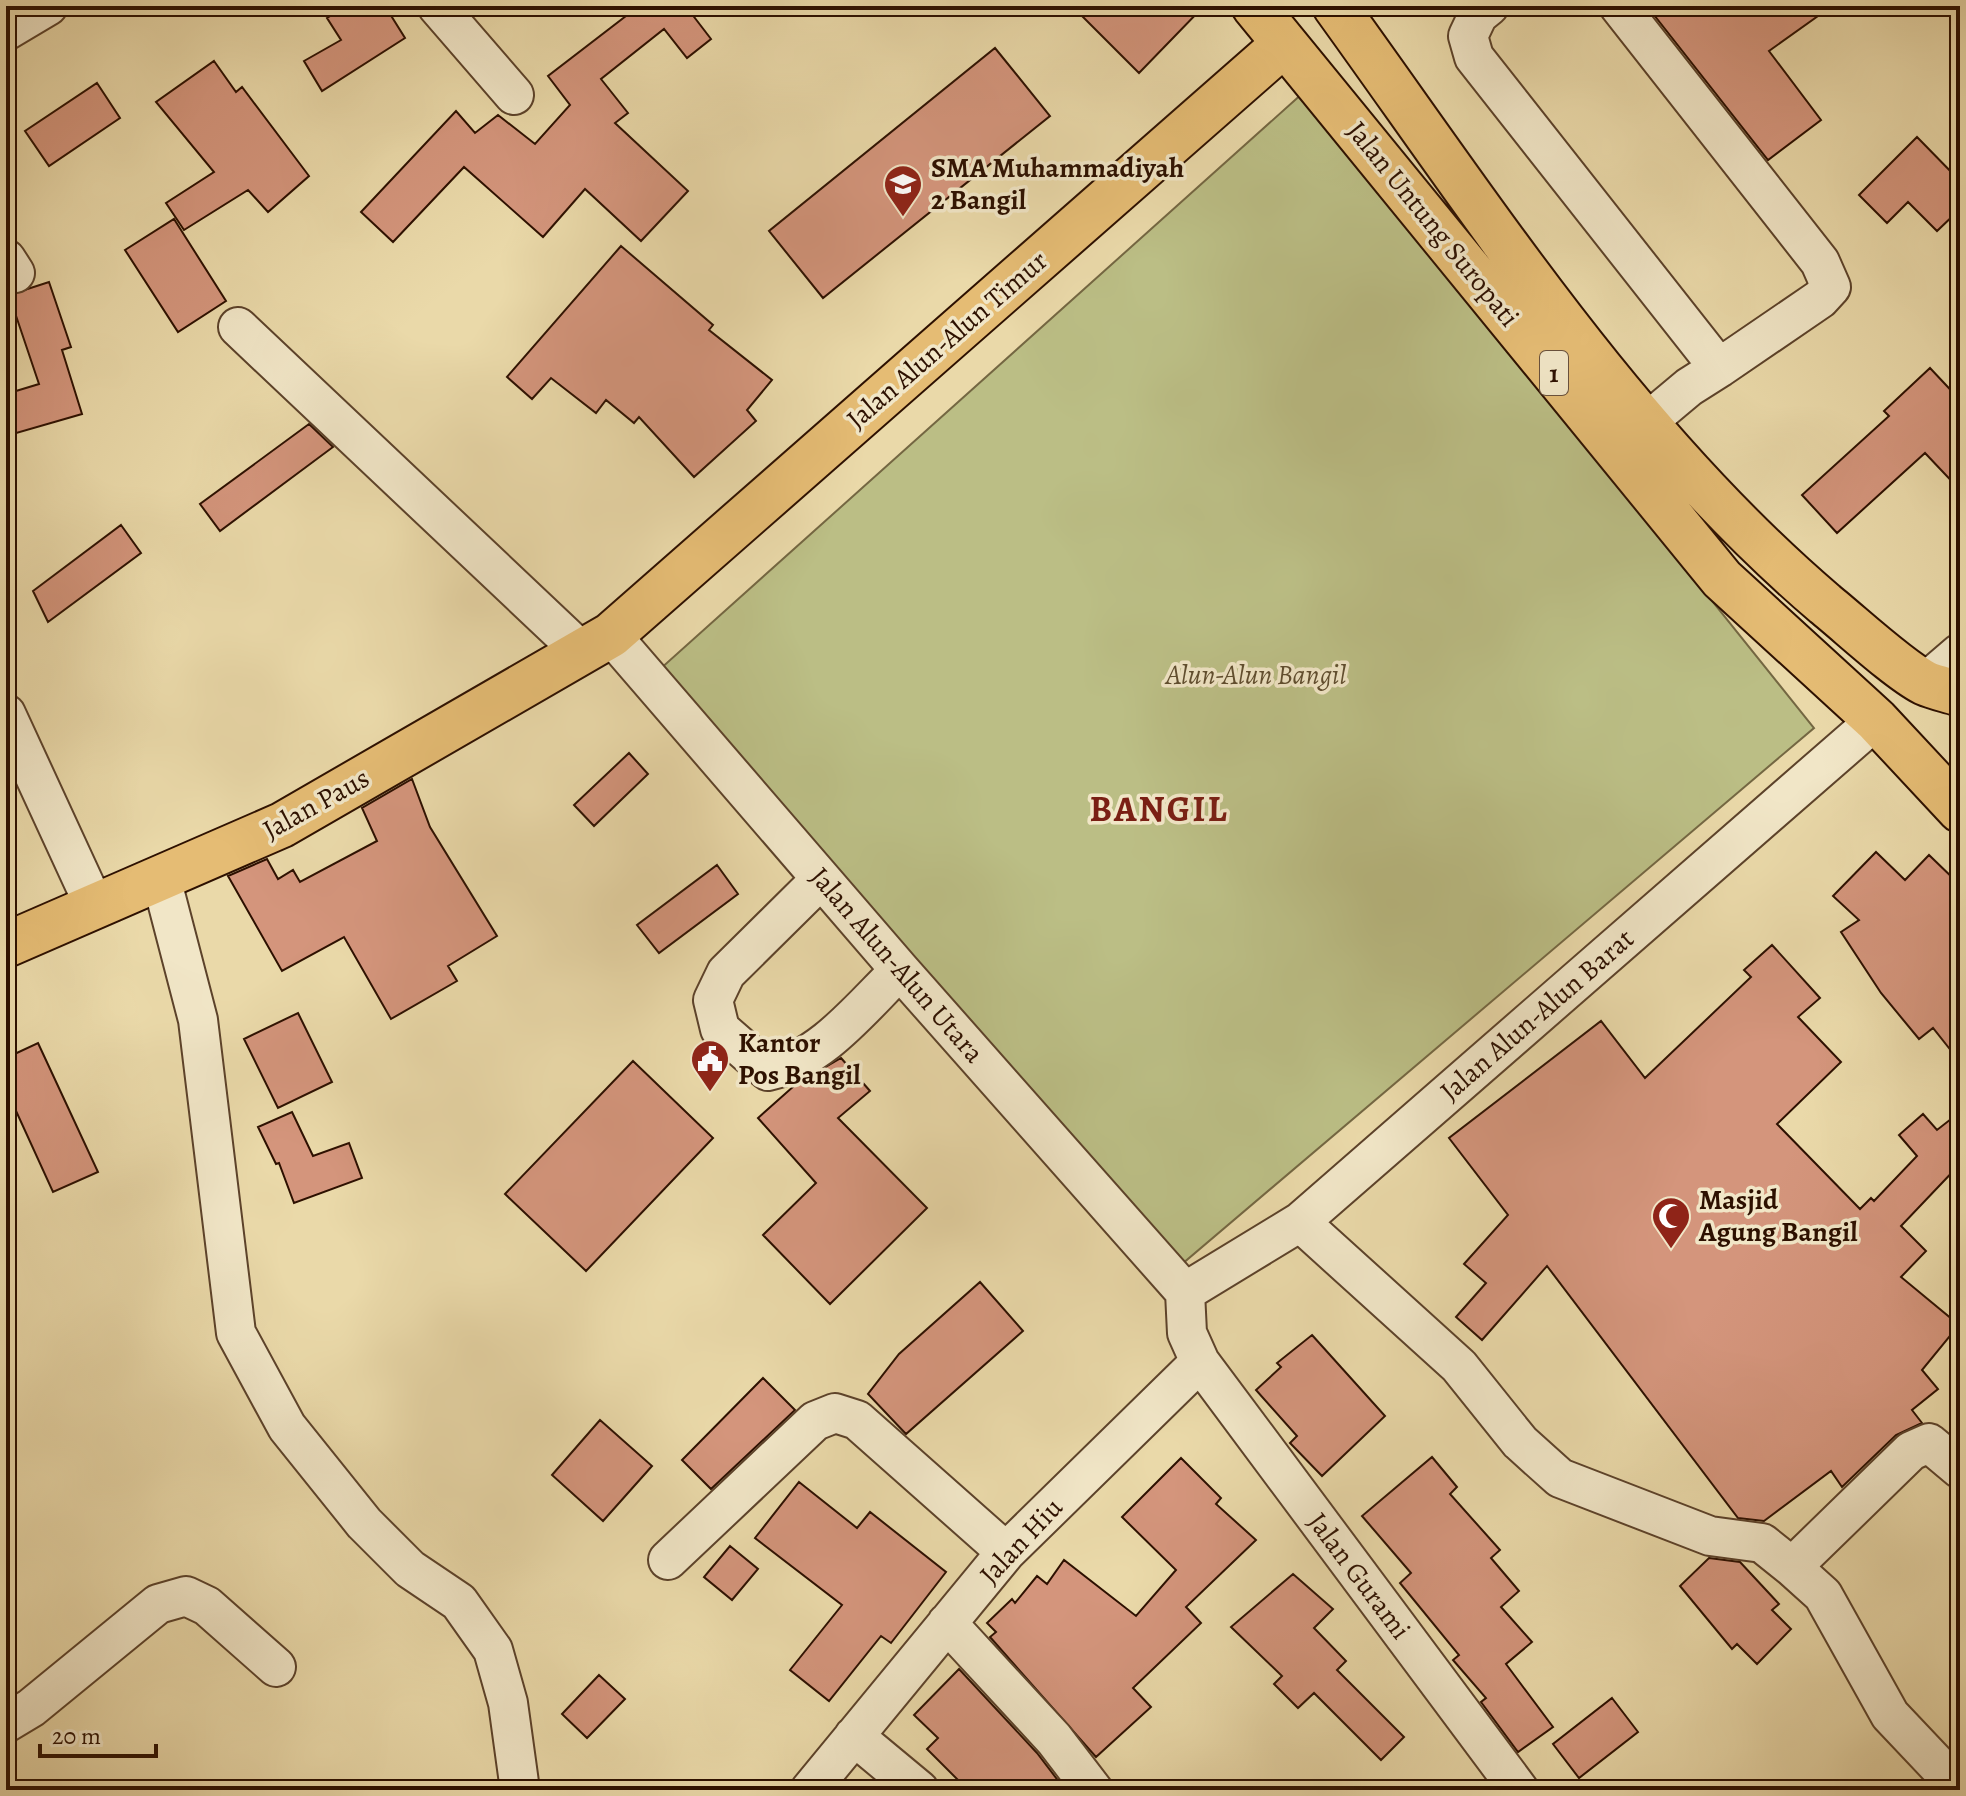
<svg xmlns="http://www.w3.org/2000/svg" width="1966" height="1796" viewBox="0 0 1966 1796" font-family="Alegreya,serif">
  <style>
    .green { fill: #bbbe85; stroke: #746742; stroke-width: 2 }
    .building { fill: #d4957c; stroke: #2d1000; stroke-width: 2 }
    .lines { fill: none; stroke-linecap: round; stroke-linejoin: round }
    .minor-casing { stroke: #5c422a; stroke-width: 42 }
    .major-casing { stroke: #2d1000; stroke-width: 48 }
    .highway-casing { stroke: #2d1000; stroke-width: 48 }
    .minor { stroke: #f1e6c7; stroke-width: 38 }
    .major { stroke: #e5bc74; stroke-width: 44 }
    .highway { stroke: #e5bc74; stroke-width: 44 }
    .labels { text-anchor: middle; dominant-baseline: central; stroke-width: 7; stroke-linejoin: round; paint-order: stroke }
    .shield { fill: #f1e6c7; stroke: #68503c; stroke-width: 2 }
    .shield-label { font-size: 26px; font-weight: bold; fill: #2d1000 }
    .poi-label { font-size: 28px; font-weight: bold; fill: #2d1000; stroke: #f1e6c7; text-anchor: start }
    .street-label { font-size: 28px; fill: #2d1000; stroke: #f1e6c7 }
    .park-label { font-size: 28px; font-style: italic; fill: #5f4d2f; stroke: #f1e6c7 }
    .district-label { font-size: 36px; font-weight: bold; letter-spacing: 2px; fill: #7a1f14; stroke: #f1e6c7 }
  </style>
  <rect width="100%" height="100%" fill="#ead9a9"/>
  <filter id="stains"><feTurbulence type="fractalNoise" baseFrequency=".0025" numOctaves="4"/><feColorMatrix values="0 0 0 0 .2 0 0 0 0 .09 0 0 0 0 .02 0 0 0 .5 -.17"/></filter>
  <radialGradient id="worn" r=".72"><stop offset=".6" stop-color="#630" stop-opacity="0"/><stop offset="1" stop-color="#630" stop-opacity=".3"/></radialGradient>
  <path class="green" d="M 1304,92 L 1814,728 L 1182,1264 L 659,670 Z"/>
  <path class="building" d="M 347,6 L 385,6 L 405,38 L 322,91 L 304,61 L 341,40 L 327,18 Z
    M 639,6 L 692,6 L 688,9 L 711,39 L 687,58 L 664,29 L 601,79 L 628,113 L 615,123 L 688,191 L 641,241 L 585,189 L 543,237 L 464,167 L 393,242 L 361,212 L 456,111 L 475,133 L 498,115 L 535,144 L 570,105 L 548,76 Z
    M 1072,6 L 1204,6 L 1139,73 Z
    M 1647,6 L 1832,6 L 1769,51 L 1821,120 L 1768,160 Z
    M 995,48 L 1050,116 L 823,298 L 769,231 Z
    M 214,61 L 236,92 L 242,87 L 309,176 L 268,212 L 248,190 L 184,230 L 166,203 L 214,172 L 156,102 Z
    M 97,83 L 120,118 L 49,166 L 25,131 Z
    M 1917,137 L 1960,181 L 1960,209 L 1937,231 L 1908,202 L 1887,223 L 1859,195 Z
    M 174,219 L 226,301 L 178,332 L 125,250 Z
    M 621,246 L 713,325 L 709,330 L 772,380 L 747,410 L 756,421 L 694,477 L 639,417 L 634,423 L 606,400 L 596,413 L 551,378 L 532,399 L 507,377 Z
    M 49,282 L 71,347 L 62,350 L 82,414 L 6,436 L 6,394 L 39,384 L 9,295 Z
    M 1930,368 L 1960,400 L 1960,490 L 1925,453 L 1837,533 L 1802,495 L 1889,416 L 1884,411 Z
    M 309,424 L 333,447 L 220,531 L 200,504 Z
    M 121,525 L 141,553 L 48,622 L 33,591 Z
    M 629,753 L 648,774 L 594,826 L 574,805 Z
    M 412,779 L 430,827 L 497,936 L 448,966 L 457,981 L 391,1019 L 344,937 L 282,971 L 228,876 L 267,859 L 278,879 L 293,870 L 300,882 L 377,841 L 362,808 Z
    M 1876,852 L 1905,880 L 1929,855 L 1960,885 L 1960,1062 L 1933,1028 L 1919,1039 L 1881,993 L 1841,932 L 1859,920 L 1833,896 Z
    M 717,865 L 738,894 L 659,953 L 637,925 Z
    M 1772,945 L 1820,998 L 1798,1017 L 1841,1062 L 1777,1124 L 1860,1209 L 1871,1198 L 1874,1201 L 1917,1156 L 1899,1135 L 1923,1114 L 1937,1130 L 1960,1112 L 1960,1164 L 1901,1226 L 1926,1251 L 1901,1277 L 1959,1325 L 1922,1370 L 1938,1389 L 1912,1410 L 1922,1423 L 1896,1435 L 1842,1487 L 1831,1471 L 1764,1521 L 1738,1518 L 1547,1266 L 1482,1340 L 1456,1317 L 1486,1283 L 1464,1264 L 1508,1215 L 1449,1138 L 1601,1021 L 1645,1078 L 1751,977 L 1744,970 Z
    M 298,1013 L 332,1082 L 278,1108 L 244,1039 Z
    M 38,1043 L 98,1172 L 53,1192 L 6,1089 L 6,1058 Z
    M 841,1058 L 870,1091 L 838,1118 L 927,1208 L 830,1304 L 763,1235 L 816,1183 L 758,1118 L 795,1085 Z
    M 633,1061 L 713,1138 L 586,1271 L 505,1194 Z
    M 292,1112 L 313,1156 L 349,1143 L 362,1178 L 294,1203 L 279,1163 L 276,1164 L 258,1127 Z
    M 980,1282 L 1023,1331 L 906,1434 L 868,1394 L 899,1354 Z
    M 1312,1335 L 1385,1416 L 1322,1476 L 1290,1443 L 1297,1436 L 1256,1390 L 1281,1367 L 1277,1363 Z
    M 763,1378 L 795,1410 L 711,1489 L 682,1460 Z
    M 600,1420 L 652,1466 L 603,1521 L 552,1475 Z
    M 1432,1457 L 1457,1487 L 1450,1494 L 1500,1550 L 1491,1558 L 1519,1591 L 1501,1607 L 1532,1642 L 1506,1664 L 1553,1727 L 1518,1752 L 1481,1702 L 1486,1698 L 1453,1660 L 1459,1655 L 1400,1583 L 1411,1573 L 1362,1516 Z
    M 1181,1458 L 1221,1498 L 1216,1504 L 1256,1540 L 1186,1607 L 1201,1623 L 1133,1688 L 1151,1707 L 1096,1757 L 990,1637 L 996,1632 L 987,1623 L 1012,1599 L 1015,1603 L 1037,1576 L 1047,1584 L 1064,1560 L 1136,1616 L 1176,1570 L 1122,1517 Z
    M 799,1482 L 857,1528 L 870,1512 L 946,1572 L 891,1643 L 881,1636 L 829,1701 L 790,1670 L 842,1605 L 755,1538 Z
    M 730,1546 L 758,1569 L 732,1600 L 704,1577 Z
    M 1709,1558 L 1740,1562 L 1779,1604 L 1772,1610 L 1791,1629 L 1757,1664 L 1737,1644 L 1732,1649 L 1680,1586 Z
    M 1293,1574 L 1333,1609 L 1314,1628 L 1346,1661 L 1337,1670 L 1404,1737 L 1381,1760 L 1314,1693 L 1298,1708 L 1274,1684 L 1282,1676 L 1231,1627 Z
    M 959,1669 L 1037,1753 L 1063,1787 L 1060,1790 L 968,1790 L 927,1749 L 938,1738 L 914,1715 Z
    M 599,1675 L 625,1699 L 587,1738 L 562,1714 Z
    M 1612,1698 L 1638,1732 L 1579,1778 L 1553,1744 Z"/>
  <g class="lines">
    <defs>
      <path id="minor" d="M 437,6 L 514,95
        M 1489,6 L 1478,15 L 1468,36 L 1474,57 L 1719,368 L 1689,387 L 1646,423
        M 1619,6 L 1820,262 L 1831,287 L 1820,299 L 1719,368
        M 6,31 L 48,6
        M 6,259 L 15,273
        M 238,327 L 582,652
        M 611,635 L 900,970 L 1185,1292
        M 1925,683 L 1960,653
        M 6,714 L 95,907
        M 161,878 L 198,1020 L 236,1333 L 287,1427 L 364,1523 L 410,1569 L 459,1602 L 493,1650 L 508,1703 L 520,1790
        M 821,879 L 726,973 L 713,1000 L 720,1029 L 768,1071 C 822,1059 861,1008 900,970
        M 1300,1222 L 1459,1366 L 1520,1442 L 1560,1478 L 1710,1536 L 1762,1543 L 1792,1567 L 1823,1595 L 1890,1715 L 1960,1789
        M 1185,1292 L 1300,1222 L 1876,720
        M 1200,1362 L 1519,1790
        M 668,1560 L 815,1421 L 835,1413 L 857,1420 L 1006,1552
        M 1792,1567 L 1911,1451 L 1929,1443 L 1960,1469
        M 947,1623 L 1054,1739 L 1093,1790
        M 6,1723 L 31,1708 L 158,1604 L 186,1596 L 207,1606 L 276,1667
        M 854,1736 L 919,1790
        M 810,1790 L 1006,1552 L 1200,1362 L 1187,1333 L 1185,1292"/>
      <path id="major" d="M 6,945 L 282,825 L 611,635 L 1283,45"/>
      <path id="highway" d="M 1254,6 L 1722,579 L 1876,720 L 1960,810
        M 1335,6 C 1486,215 1628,436 1825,604 C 1851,625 1898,669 1925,683 C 1936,688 1949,690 1960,694"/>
    </defs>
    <use href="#minor" class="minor-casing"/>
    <use href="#major" class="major-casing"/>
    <use href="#highway" class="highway-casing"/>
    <use href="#minor" class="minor"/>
    <use href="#major" class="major"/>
    <use href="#highway" class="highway"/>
  </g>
  <defs>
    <symbol id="school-pin" viewBox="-11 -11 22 30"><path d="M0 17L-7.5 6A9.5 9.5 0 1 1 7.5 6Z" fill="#8f2418" stroke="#f1e6c7"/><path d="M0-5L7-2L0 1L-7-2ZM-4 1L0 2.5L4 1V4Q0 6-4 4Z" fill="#fff"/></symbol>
    <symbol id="civic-pin" viewBox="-11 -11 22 30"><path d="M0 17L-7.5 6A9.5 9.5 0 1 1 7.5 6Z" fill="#8f2418" stroke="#f1e6c7"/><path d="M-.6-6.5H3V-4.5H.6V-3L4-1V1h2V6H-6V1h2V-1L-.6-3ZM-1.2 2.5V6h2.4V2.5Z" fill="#fff"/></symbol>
    <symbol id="mosque-pin" viewBox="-11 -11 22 30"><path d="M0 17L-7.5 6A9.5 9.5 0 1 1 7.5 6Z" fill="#8f2418" stroke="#f1e6c7"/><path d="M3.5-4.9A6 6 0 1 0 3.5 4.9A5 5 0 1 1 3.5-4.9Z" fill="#fff"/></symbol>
  </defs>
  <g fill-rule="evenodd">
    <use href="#school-pin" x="881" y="162" width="44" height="60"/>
    <use href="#civic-pin" x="688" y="1037" width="44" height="60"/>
    <use href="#mosque-pin" x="1649" y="1194" width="44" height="60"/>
  </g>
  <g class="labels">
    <rect class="shield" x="1540" y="351" width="28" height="44" rx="6"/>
    <g class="shield-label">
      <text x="1554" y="373">1</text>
    </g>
    <g class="poi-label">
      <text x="931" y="168">SMA Muhammadiyah<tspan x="931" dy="32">2 Bangil</tspan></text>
      <text x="738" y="1043">Kantor<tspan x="738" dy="32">Pos Bangil</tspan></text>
      <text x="1699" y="1200">Masjid<tspan x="1699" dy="32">Agung Bangil</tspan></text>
    </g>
    <g class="street-label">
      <text transform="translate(1433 224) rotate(51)">Jalan Untung Suropati</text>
      <text transform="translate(947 340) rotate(-41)">Jalan Alun-Alun Timur</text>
      <text transform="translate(316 804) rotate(-29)">Jalan Paus</text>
      <text transform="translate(897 965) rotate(49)">Jalan Alun-Alun Utara</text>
      <text transform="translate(1537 1015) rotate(-41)">Jalan Alun-Alun Barat</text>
      <text transform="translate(1021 1541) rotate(-47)">Jalan Hiu</text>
      <text transform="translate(1359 1576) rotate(53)">Jalan Gurami</text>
    </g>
    <g class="park-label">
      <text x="1256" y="675">Alun-Alun Bangil</text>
    </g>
    <g class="district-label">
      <text x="1159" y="808">BANGIL</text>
    </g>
  </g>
  <rect width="1966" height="1796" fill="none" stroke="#ead9a9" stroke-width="32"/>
  <rect x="8" y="8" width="1950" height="1780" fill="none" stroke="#2d1000" stroke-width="4"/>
  <rect x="16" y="16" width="1934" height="1764" fill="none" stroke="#2d1000" stroke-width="2"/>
  <path d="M40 1744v12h116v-12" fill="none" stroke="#2d1000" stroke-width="4"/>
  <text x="52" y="1744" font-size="24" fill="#2d1000" stroke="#f1e6c7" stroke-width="6" paint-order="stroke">20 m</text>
  <rect width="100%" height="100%" filter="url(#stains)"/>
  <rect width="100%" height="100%" fill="url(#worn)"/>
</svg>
